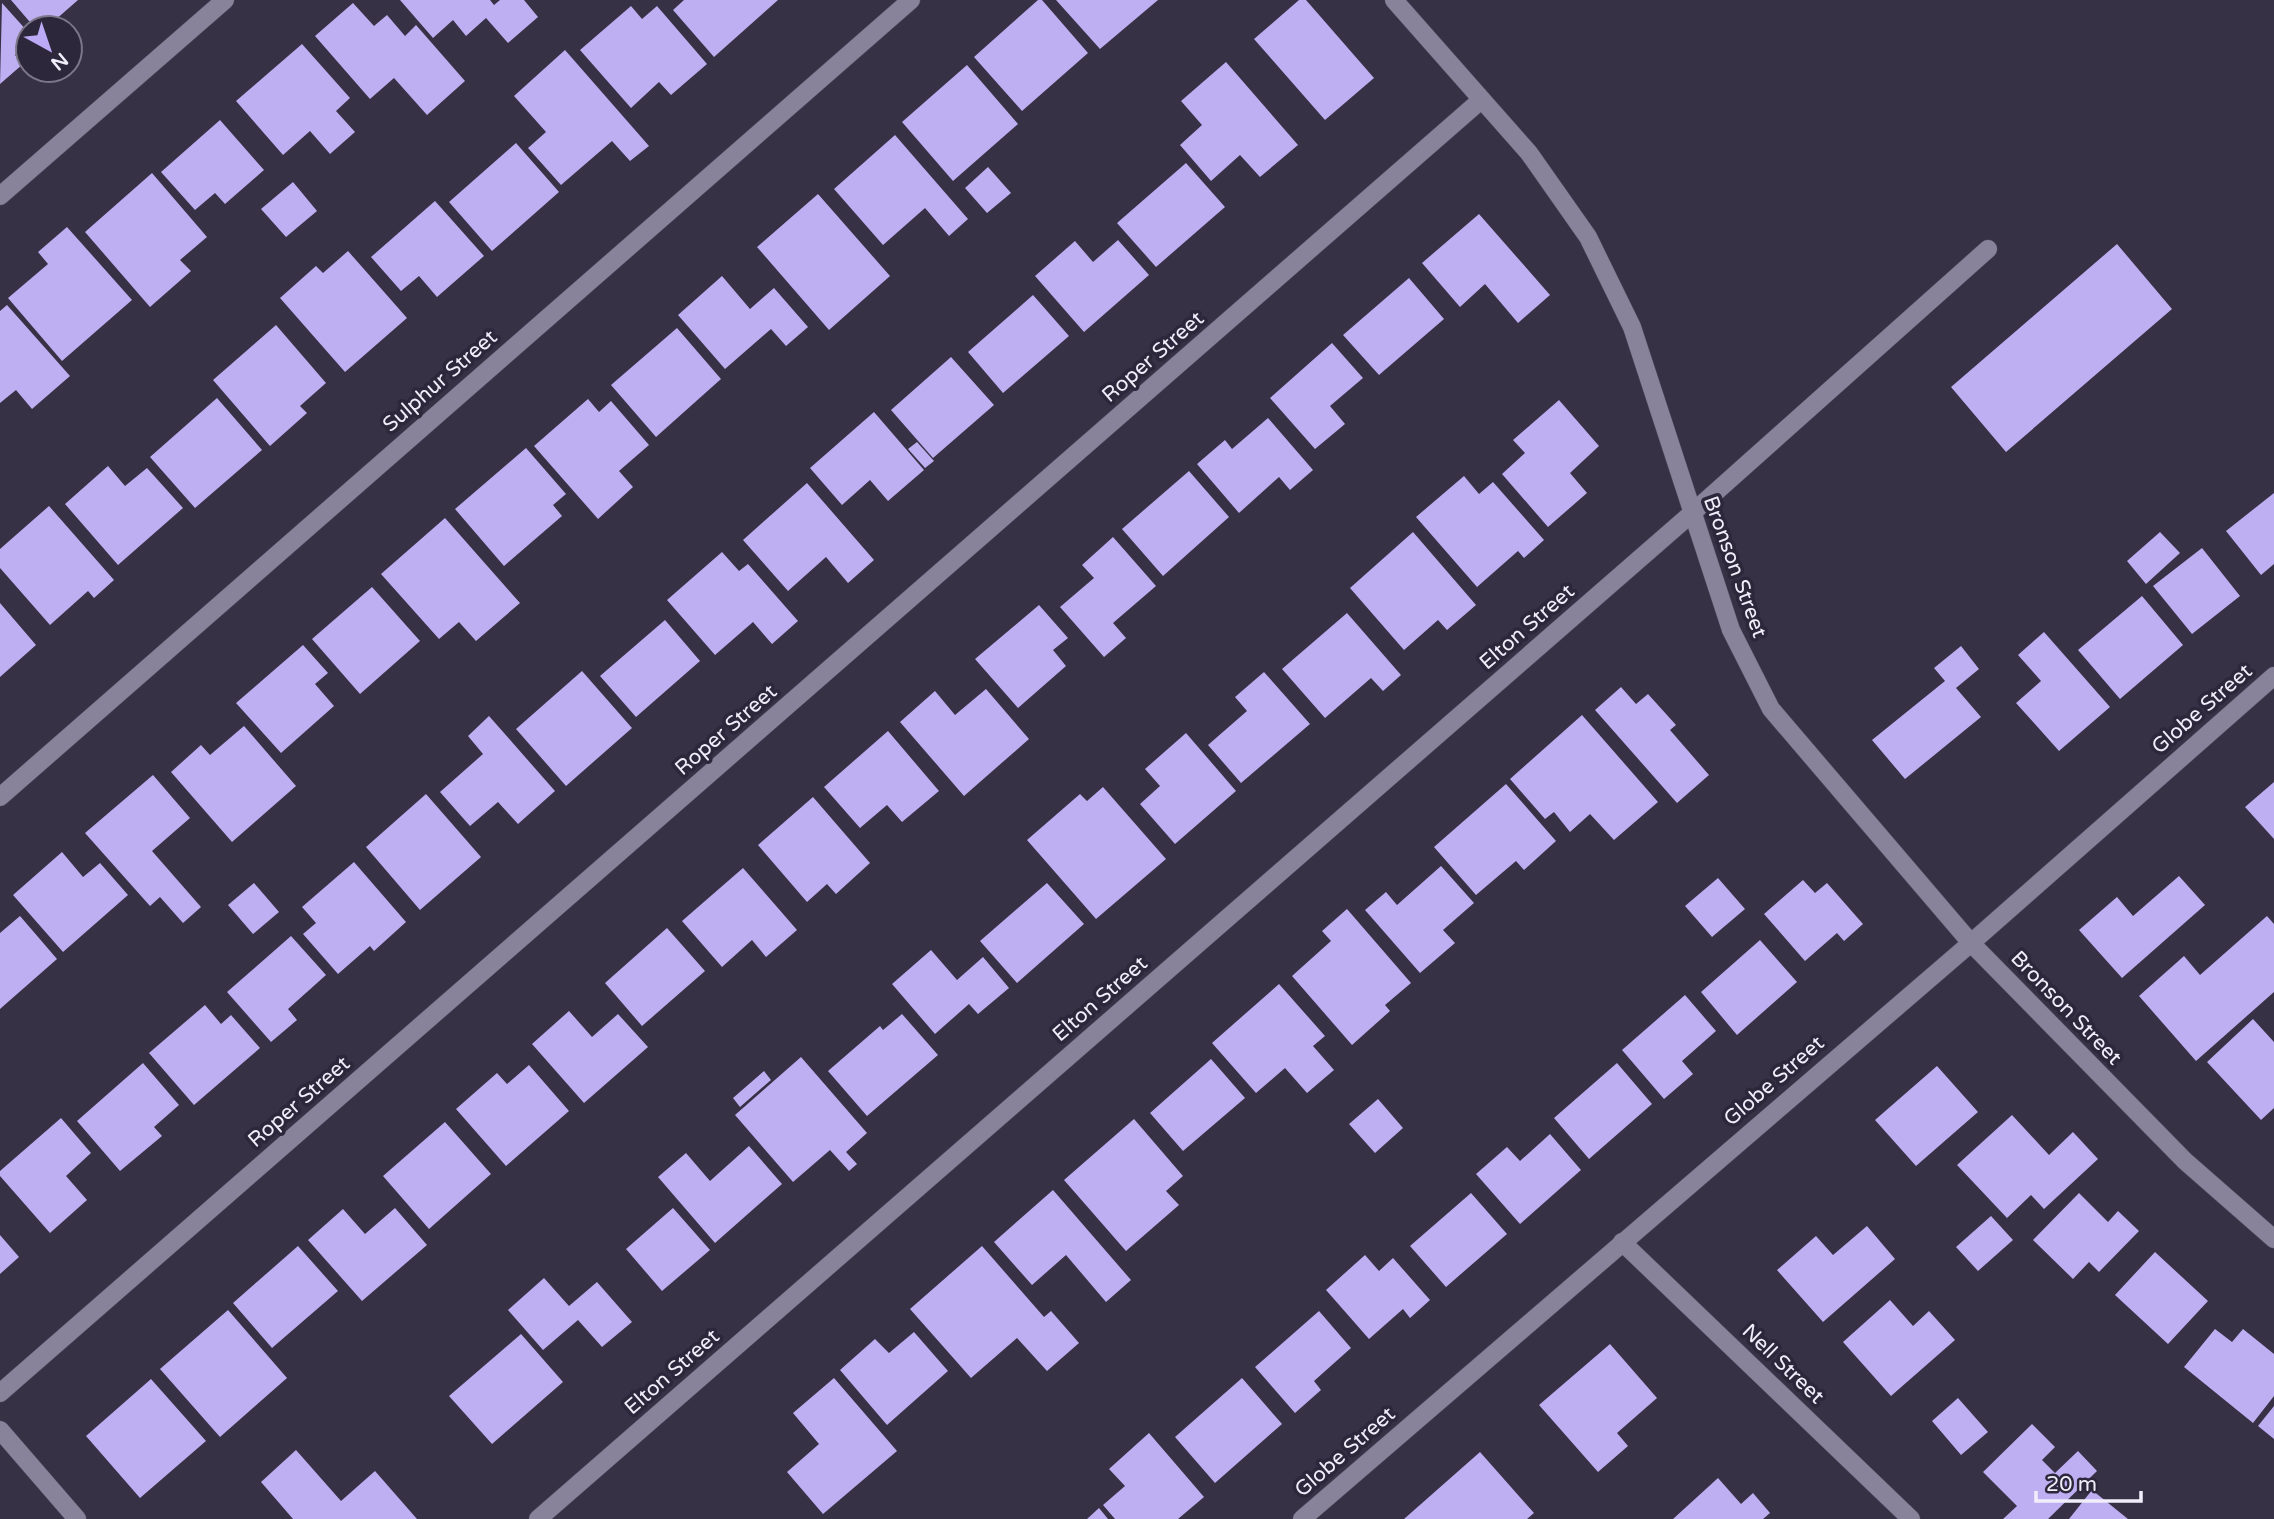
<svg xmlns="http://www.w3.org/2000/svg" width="2274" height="1519" viewBox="0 0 2274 1519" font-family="'Varela Round',sans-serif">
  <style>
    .building { fill: #beaef2 }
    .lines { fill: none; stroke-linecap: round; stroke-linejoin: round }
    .lane-casing { stroke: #514c5d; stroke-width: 19 }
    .street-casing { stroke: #514c5d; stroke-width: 19 }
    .lane { stroke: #88839b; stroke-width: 18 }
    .street { stroke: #88839b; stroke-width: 18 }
    .labels { text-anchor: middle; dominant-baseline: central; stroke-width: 7; stroke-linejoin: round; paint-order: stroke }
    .street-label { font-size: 21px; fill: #f1eefb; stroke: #2c273b }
  </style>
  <rect width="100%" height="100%" fill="#363145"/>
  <path class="building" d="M 11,0 L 78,0 L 46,28 L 35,28 Z
    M 400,0 L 490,0 L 494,5 L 500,0 L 524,0 L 538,17 L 508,43 L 486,18 L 466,36 L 453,20 L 433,38 Z
    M 684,0 L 778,0 L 714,57 L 673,10 Z
    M 1038,0 L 1042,0 L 1088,53 L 1022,111 L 974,57 Z
    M 1056,0 L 1158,0 L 1100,49 Z
    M 1299,0 L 1306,0 L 1374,78 L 1325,120 L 1254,39 Z
    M 2,3 L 28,32 L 28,44 L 15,55 L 23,64 L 0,84 Z
    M 353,3 L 374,26 L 387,15 L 405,36 L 416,25 L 465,81 L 427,115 L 394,78 L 370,99 L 315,36 Z
    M 631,6 L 642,19 L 657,6 L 707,64 L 671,95 L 659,82 L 631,108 L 580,50 Z
    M 302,44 L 350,98 L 336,111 L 355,132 L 330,154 L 310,131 L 283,155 L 236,101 Z
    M 565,50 L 649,146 L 630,161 L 612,141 L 561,185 L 528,148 L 546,132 L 514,96 Z
    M 1226,62 L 1298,145 L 1260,177 L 1240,155 L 1211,181 L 1180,145 L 1202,125 L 1181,101 Z
    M 967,65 L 1018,124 L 953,181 L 902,122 Z
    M 220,120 L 264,170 L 225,204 L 215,193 L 195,210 L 161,172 Z
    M 895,135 L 968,219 L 949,236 L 925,208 L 883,245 L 834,189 Z
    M 516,143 L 559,192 L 492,251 L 449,202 Z
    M 1186,163 L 1225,207 L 1156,267 L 1117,223 Z
    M 988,167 L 1011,193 L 987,213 L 965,188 Z
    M 152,173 L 207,237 L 180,260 L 191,271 L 150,307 L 85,232 Z
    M 293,182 L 317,211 L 286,237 L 261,209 Z
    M 818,194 L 890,276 L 829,330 L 757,247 Z
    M 435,201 L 484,256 L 437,297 L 419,276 L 401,291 L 371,257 Z
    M 1479,214 L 1550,295 L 1518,323 L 1485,284 L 1460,307 L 1422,263 Z
    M 67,227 L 132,300 L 62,361 L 8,298 L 48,264 L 38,252 Z
    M 1118,240 L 1149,275 L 1084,332 L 1035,276 L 1075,241 L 1093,262 Z
    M 2117,244 L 2172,309 L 2006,452 L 1951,387 Z
    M 348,251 L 407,318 L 345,372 L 280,298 L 316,266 L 323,273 Z
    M 722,276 L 750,309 L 774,288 L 808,327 L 786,346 L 771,329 L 725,369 L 678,315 Z
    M 1409,278 L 1444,319 L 1379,375 L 1343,335 Z
    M 1033,295 L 1069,336 L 1003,393 L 968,352 Z
    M 7,305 L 70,376 L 32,409 L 16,390 L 0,403 L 0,311 Z
    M 276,325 L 326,383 L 300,406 L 307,413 L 270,446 L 213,380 Z
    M 677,328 L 721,379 L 656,437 L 611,385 Z
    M 1332,343 L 1363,378 L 1330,406 L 1345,424 L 1315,449 L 1270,398 Z
    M 951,357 L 994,405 L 933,458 L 891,410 Z
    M 217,398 L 262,450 L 195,508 L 150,457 Z
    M 588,399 L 599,412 L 611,401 L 649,445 L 619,471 L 633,487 L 598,519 L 534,446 Z
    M 1559,400 L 1599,446 L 1570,473 L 1587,493 L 1548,527 L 1502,474 L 1525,453 L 1513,440 Z
    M 874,412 L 924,470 L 888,501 L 870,480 L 842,505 L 810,468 Z
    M 1268,418 L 1313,470 L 1290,490 L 1279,477 L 1239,513 L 1197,464 L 1225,440 L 1232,449 Z
    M 917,442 L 934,461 L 925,468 L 908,449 Z
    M 526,448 L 566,494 L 553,505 L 562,516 L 504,566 L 455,509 Z
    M 108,466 L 125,486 L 147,468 L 183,508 L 118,565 L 65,504 Z
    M 1189,471 L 1229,517 L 1163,576 L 1122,529 Z
    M 1464,476 L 1479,494 L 1493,482 L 1544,540 L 1524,558 L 1518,551 L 1477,587 L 1416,517 Z
    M 807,483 L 874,560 L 848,583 L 826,557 L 788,591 L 743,540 Z
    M 2274,493 L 2274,564 L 2261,575 L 2226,531 Z
    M 49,506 L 114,580 L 94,598 L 88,591 L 50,625 L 0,568 L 0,549 Z
    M 445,518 L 520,603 L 476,641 L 459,622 L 439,639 L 381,574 Z
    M 1413,532 L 1476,605 L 1447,630 L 1438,620 L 1404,650 L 1350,588 Z
    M 2160,532 L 2180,553 L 2146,584 L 2127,561 Z
    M 1113,537 L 1156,586 L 1113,623 L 1126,638 L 1104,657 L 1060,607 L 1094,578 L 1082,565 Z
    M 2202,548 L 2240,596 L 2192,634 L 2153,586 Z
    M 722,552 L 739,571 L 748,564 L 798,621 L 772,644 L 753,622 L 715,655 L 667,600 Z
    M 372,587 L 420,641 L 360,694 L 312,639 Z
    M 2142,596 L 2183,645 L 2120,699 L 2078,650 Z
    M 0,603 L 36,645 L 0,677 Z
    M 1039,605 L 1068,638 L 1053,650 L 1066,666 L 1018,708 L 975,659 Z
    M 1347,613 L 1401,675 L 1383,691 L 1371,678 L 1325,718 L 1282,669 Z
    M 665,620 L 700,661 L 636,717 L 600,676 Z
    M 2044,632 L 2110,707 L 2059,751 L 2016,703 L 2041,681 L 2018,655 Z
    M 303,645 L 328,673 L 315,684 L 334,706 L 281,753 L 236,703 Z
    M 1961,646 L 1979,669 L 1956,688 L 1981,717 L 1905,779 L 1872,740 L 1945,681 L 1934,668 Z
    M 582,671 L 632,728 L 566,786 L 516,729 Z
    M 1264,672 L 1310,724 L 1241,783 L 1208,745 L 1247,711 L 1235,697 Z
    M 1621,687 L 1636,704 L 1648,694 L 1676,725 L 1670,730 L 1709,775 L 1677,803 L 1595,710 Z
    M 986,689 L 1029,739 L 964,796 L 900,722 L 935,691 L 955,715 Z
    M 1582,715 L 1658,802 L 1614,840 L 1590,814 L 1570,832 L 1554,812 L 1545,819 L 1510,779 Z
    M 489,716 L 555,791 L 518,824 L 498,802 L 470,826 L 440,792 L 483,754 L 468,736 Z
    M 244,726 L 296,786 L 232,842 L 171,772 L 201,745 L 210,755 Z
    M 888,731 L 939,791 L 902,822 L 887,805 L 860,828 L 824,787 Z
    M 1186,733 L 1236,791 L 1175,844 L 1140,804 L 1160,786 L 1145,769 Z
    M 153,775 L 190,818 L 152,851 L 201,907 L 183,923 L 160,897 L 150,906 L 85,833 Z
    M 2274,782 L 2274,839 L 2245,807 Z
    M 1506,784 L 1556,841 L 1524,870 L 1516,861 L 1476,895 L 1434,847 Z
    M 1103,787 L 1166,859 L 1096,919 L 1027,840 L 1080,794 L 1087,801 Z
    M 426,794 L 481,857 L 420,910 L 366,847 Z
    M 813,797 L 870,863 L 836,894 L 827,884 L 807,902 L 758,845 Z
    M 62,852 L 83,877 L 100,863 L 128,895 L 63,952 L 13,895 Z
    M 354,862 L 406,922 L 374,951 L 370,946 L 338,974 L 303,934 L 316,923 L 302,907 Z
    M 1441,866 L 1474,903 L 1443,930 L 1455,943 L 1420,973 L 1365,910 L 1386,892 L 1397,905 Z
    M 743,868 L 797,930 L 766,957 L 752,940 L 722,967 L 682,921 Z
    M 2179,876 L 2205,905 L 2122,978 L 2079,930 L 2117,897 L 2133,916 Z
    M 1718,878 L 1745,909 L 1712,937 L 1685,906 Z
    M 1803,880 L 1815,893 L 1827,883 L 1863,924 L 1844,941 L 1837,933 L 1805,961 L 1764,914 Z
    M 254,883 L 279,912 L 253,934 L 228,905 Z
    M 1047,883 L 1084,924 L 1017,983 L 980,941 Z
    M 1347,909 L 1411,983 L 1385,1005 L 1390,1011 L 1352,1045 L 1292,976 L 1331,941 L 1322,931 Z
    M 20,916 L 57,959 L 0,1009 L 0,933 Z
    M 2267,916 L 2274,924 L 2274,992 L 2196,1061 L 2139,996 L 2184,956 L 2200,975 Z
    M 667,928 L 705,971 L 642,1026 L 605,983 Z
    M 291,936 L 326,975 L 288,1009 L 297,1020 L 271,1042 L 227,992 Z
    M 1760,940 L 1797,982 L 1737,1035 L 1701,992 Z
    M 931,950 L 957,980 L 983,957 L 1009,988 L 978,1014 L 969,1004 L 935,1034 L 892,984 Z
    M 1279,984 L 1325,1036 L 1313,1046 L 1334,1070 L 1307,1093 L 1285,1068 L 1256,1093 L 1212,1043 Z
    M 1685,995 L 1716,1031 L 1682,1061 L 1693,1074 L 1664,1099 L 1622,1050 Z
    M 205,1005 L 221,1024 L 231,1015 L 260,1048 L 194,1105 L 149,1053 Z
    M 569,1011 L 592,1037 L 618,1014 L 648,1047 L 584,1103 L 532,1044 Z
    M 902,1014 L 938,1055 L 867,1116 L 828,1071 L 880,1026 L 883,1030 Z
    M 2253,1019 L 2274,1042 L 2274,1108 L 2261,1120 L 2207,1062 Z
    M 801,1057 L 867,1133 L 846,1152 L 857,1164 L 849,1171 L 830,1150 L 793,1182 L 735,1115 Z
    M 1211,1059 L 1245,1098 L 1183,1151 L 1150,1113 Z
    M 143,1063 L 179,1105 L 154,1127 L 162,1136 L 120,1171 L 77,1121 Z
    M 1617,1063 L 1652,1104 L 1589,1159 L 1554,1118 Z
    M 529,1065 L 569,1111 L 506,1166 L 456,1109 L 497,1073 L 507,1084 Z
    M 1937,1066 L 1978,1112 L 1916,1166 L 1875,1120 Z
    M 764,1071 L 771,1080 L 740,1107 L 733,1098 Z
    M 1378,1099 L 1403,1128 L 1375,1153 L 1349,1124 Z
    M 2012,1115 L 2049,1155 L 2073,1132 L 2098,1159 L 2044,1209 L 2031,1195 L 2007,1218 L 1957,1165 Z
    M 61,1118 L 91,1153 L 66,1176 L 87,1200 L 50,1233 L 0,1176 L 0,1171 Z
    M 1134,1119 L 1183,1176 L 1166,1191 L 1179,1205 L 1126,1251 L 1064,1180 Z
    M 445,1122 L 491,1174 L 429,1229 L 383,1176 Z
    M 1550,1134 L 1581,1170 L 1520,1224 L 1476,1174 L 1507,1147 L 1520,1161 Z
    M 749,1146 L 782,1184 L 715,1243 L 658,1177 L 686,1153 L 710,1181 Z
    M 1053,1190 L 1131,1280 L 1106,1302 L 1066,1255 L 1032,1285 L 994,1242 Z
    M 1471,1193 L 1507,1234 L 1446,1287 L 1410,1246 Z
    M 2079,1193 L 2108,1222 L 2118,1211 L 2139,1231 L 2099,1272 L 2089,1262 L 2073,1279 L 2033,1240 Z
    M 395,1208 L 427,1245 L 362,1301 L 308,1240 L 343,1209 L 365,1234 Z
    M 673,1208 L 710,1250 L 662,1291 L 626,1249 Z
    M 1991,1216 L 2013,1240 L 1978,1271 L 1956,1247 Z
    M 1867,1226 L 1895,1259 L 1823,1322 L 1777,1270 L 1816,1236 L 1833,1255 Z
    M 0,1235 L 19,1257 L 0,1274 Z
    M 298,1246 L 338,1291 L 272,1348 L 233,1303 Z
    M 982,1246 L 1044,1317 L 1051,1311 L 1079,1343 L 1047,1371 L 1017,1338 L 971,1378 L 910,1309 Z
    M 2155,1252 L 2208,1301 L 2168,1344 L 2115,1295 Z
    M 1365,1255 L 1379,1271 L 1393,1258 L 1430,1300 L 1410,1318 L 1403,1309 L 1369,1339 L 1326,1290 Z
    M 544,1278 L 569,1306 L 597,1282 L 632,1322 L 602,1347 L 578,1320 L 543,1350 L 508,1310 Z
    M 1890,1300 L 1913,1326 L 1929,1311 L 1955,1340 L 1891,1396 L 1843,1342 Z
    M 228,1310 L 287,1378 L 220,1437 L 160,1369 Z
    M 1319,1311 L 1351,1348 L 1314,1381 L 1321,1390 L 1295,1413 L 1255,1367 Z
    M 2215,1329 L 2232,1342 L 2243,1329 L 2274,1354 L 2274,1396 L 2253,1423 L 2184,1367 Z
    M 914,1332 L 948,1371 L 887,1425 L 840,1370 L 875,1339 L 889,1353 Z
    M 521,1334 L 563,1382 L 492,1444 L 449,1396 Z
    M 1610,1344 L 1657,1398 L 1617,1433 L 1628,1446 L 1598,1472 L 1539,1405 Z
    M 834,1378 L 897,1451 L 823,1514 L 787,1472 L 819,1444 L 793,1413 Z
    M 1242,1378 L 1282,1424 L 1215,1483 L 1175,1437 Z
    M 151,1379 L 206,1441 L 140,1498 L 86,1436 Z
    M 1958,1398 L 1988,1432 L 1961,1455 L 1932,1421 Z
    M 2274,1406 L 2274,1439 L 2258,1426 Z
    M 2032,1424 L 2055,1447 L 2042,1460 L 2055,1473 L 2078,1451 L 2097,1471 L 2048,1519 L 2003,1519 L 2017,1506 L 1983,1472 Z
    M 1149,1433 L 1204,1497 L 1178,1519 L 1115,1519 L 1103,1505 L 1125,1486 L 1109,1469 Z
    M 296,1450 L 341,1501 L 375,1471 L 417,1519 L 293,1519 L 261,1482 Z
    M 1480,1452 L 1534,1513 L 1527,1519 L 1404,1519 Z
    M 1718,1478 L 1741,1504 L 1753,1493 L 1770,1513 L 1763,1519 L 1673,1519 Z
    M 2092,1490 L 2128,1519 L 2069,1519 Z
    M 1099,1508 L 1108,1519 L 1087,1519 Z"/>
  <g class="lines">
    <defs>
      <path id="lane" d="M 1691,514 L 1988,249"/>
      <path id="street" d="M 1394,0 L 1529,153 L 1588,237 L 1632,327 L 1731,630 L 1771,709 L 1971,943 L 2185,1161 L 2274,1239
        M 0,196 L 225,0
        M 0,797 L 911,0
        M 1622,1242 L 1911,1519
        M 0,1393 L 1481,100
        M 0,1430 L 77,1519
        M 538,1519 L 1691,514
        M 1302,1519 L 1971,943 L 2274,676"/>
    </defs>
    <use href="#lane" class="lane-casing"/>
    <use href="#street" class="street-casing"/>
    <use href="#lane" class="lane"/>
    <use href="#street" class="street"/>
  </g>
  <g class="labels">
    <g class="street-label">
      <text transform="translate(1153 357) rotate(-41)">Roper Street</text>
      <text transform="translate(440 381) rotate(-41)">Sulphur Street</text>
      <text transform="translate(1735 567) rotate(70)">Bronson Street</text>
      <text transform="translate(1527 627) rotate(-41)">Elton Street</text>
      <text transform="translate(2202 709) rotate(-41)">Globe Street</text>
      <text transform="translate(726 730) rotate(-41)">Roper Street</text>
      <text transform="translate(1100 999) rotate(-41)">Elton Street</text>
      <text transform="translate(2066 1008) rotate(46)">Bronson Street</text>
      <text transform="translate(1774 1081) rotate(-41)">Globe Street</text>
      <text transform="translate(299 1102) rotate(-41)">Roper Street</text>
      <text transform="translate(1783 1364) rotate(44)">Nell Street</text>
      <text transform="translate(672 1372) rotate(-41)">Elton Street</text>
      <text transform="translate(1345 1452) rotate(-41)">Globe Street</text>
    </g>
  </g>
  <g transform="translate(49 49) rotate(140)"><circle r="33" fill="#2c273b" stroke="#7b7788" stroke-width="2"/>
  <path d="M0-5L12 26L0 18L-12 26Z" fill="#bcaaf6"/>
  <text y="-10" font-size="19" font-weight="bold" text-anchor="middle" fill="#f1eefb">N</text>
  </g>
  <path d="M2036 1491v10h105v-10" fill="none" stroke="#f1eefb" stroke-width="3.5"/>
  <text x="2046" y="1491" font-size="21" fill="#f1eefb" stroke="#2c273b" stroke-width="5" paint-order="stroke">20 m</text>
</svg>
